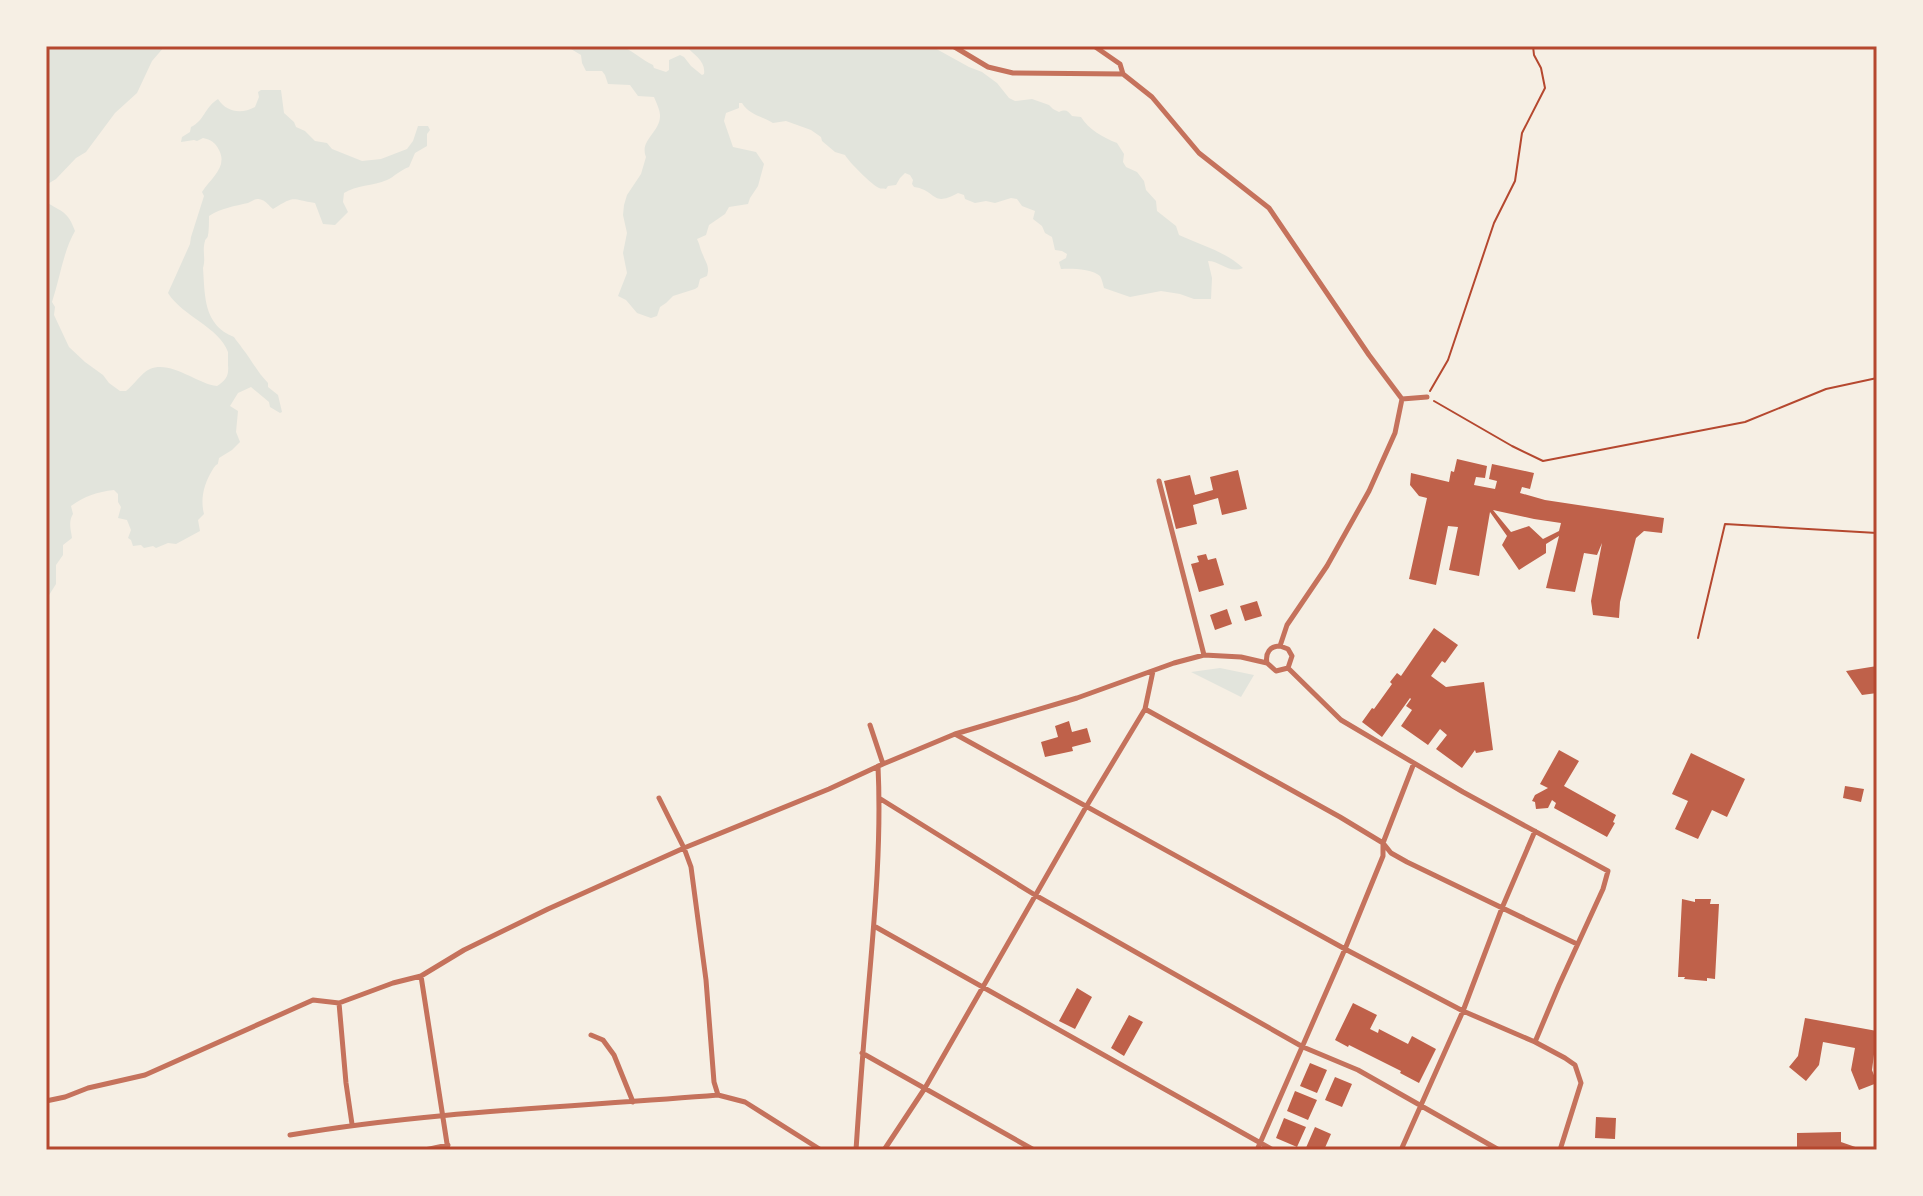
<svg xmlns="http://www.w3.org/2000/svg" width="1923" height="1196" viewBox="0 0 1923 1196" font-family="'Noto Serif',serif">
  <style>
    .green { fill: #e2e4dc }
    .building { fill: #bf614a; fill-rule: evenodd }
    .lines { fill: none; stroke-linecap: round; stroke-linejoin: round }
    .path { stroke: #b5482f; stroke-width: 2 }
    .minor { stroke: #c5725c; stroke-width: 5 }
    .neatline { fill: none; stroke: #b5482f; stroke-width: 3 }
  </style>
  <rect width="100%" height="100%" fill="#f6efe4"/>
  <path class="green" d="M 46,46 L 165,46 L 152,61 L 137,93 L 115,113 L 86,152 L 76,158 L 56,179 L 46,185 Z
    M 560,46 C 576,46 604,43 619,46 C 632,49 641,60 653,65 L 654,68 L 666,72 L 669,70 L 669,60 L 680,55 L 684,57 L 691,66 L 702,75 L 704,74 C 706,61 694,55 686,46 L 931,46 L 969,67 L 982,72 L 997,83 L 1009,98 L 1015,101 L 1032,99 L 1049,105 L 1053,109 L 1059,112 C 1066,109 1068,111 1072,116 L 1081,117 C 1088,129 1104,138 1117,143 L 1124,154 L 1123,162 L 1126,167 L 1137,172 L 1144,181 L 1146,190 L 1156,201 L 1157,211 L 1176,226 L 1179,235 C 1200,245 1225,251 1243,268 C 1229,274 1220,261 1208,261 L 1212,278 L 1211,299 L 1194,299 L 1180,294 L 1161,291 L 1130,297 L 1104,288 C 1103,285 1102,279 1100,276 C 1093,269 1070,268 1061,269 L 1059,262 L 1066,258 L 1067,254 L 1062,251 L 1055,250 L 1052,237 L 1045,233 L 1042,226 L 1033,219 L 1035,211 L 1022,206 L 1017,199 L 1011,198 L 995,203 L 986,201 L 975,203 L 965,199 L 964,195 L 958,193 C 931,208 937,190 914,187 L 912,184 L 913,180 L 910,175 L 905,173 L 900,178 L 896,185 L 888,186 L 886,189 C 883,188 881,189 879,188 C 873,186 848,161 845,155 L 835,152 L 822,141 L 821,137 L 811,130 L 786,121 L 773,123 C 762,116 749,115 742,103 L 739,103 L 739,108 L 726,113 L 724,121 L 733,147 L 756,152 L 764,164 L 758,186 L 750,198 L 748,204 L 729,207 L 725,214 L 709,225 L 706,235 L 697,239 C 700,245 700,249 703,255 C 706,263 710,267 707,276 L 700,279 L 698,287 L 695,289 L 673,296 L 666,303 L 660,307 L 657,316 L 651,318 L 637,313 L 626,300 L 618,296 L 627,273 L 623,253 L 627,233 L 623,215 L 624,205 L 627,195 L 641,174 L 646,157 C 639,140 661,132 660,115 C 660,110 656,102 654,97 L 638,96 L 630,85 L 608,84 L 605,75 L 602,71 L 586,71 L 582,63 L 581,55 L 571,49 Z
    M 261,90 L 281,90 L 284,113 L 294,122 L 296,127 L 305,131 L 315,141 L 327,143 L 332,149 L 362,161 L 381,159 L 407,149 L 413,141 L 418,126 L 428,126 L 430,130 L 427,134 L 427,146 L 415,153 L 409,167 C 400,170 394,177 387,180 C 373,186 356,185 344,193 L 343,202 L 348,212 L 335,225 L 323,224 L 315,203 C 290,199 296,195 273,209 C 269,206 266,201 262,200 C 255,197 254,201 248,203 C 235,206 221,208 209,216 C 209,220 209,232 208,235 C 208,238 205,239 205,241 C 202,251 206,259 203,268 C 205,295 203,325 234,337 C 236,341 240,344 242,348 C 251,359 257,372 268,383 L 268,387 L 278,395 L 282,412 L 280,413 L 270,407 L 269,402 L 251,387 L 238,393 L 230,406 L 238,411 L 236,432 L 240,442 L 232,450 L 219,458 C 217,469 219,460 213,469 C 204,483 200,499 204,514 L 198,520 L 200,531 L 176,544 L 168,543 L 156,548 L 153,546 L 144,548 L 141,545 L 133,546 L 131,540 L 128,538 L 131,530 L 127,520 L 118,518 L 121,507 L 118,502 L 118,494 L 114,490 C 97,492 85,496 71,506 L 73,514 C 68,522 71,530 72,538 L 63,545 L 63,555 L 56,565 L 56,584 L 46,600 L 46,202 C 62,212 68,211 75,231 C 63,252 60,278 52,302 L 55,307 L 54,315 L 69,347 L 85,362 L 103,375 L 109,383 L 120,391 L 126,391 C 134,385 141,373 150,369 C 171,360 197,384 217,386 C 226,380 229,376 228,365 C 228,364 228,353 228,352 C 219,327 182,316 168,293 L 190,244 L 191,237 L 204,196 L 202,192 C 211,178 228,167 219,150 C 215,142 211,140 203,138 L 197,141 L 194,140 L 181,142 L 182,137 L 190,132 L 191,127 C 205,120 204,108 218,99 C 227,113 242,114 255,107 L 259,97 L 258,92 Z
    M 1220,668 L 1254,675 L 1241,697 L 1191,672 Z"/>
  <path class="building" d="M 1457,459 L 1487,466 L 1485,478 L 1476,477 L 1474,485 L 1495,489 L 1497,481 L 1489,479 L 1492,464 L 1534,473 L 1530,489 L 1522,487 L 1520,493 L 1545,500 L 1664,518 L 1662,533 L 1644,531 L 1636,538 L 1620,602 L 1619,618 L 1593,615 L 1591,601 L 1602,543 L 1597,555 L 1584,553 L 1575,592 L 1546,588 L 1559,536 L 1546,544 L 1546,553 L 1519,570 L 1502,545 L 1507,536 L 1490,512 L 1479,576 L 1449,570 L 1458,527 L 1448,526 L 1436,585 L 1409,579 L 1427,498 L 1419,496 L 1410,485 L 1411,473 L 1449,482 L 1451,471 L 1454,472 ZM 1493,510 L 1534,519 L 1561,523 L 1559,531 L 1543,539 L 1529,526 L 1511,532 Z
    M 1238,470 L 1247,509 L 1222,515 L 1218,498 L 1193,505 L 1197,524 L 1176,529 L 1164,481 L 1190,475 L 1195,495 L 1213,490 L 1210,477 Z
    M 1206,554 L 1208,560 L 1216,558 L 1224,585 L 1199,592 L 1191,564 L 1199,562 L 1197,556 Z
    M 1257,601 L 1262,616 L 1245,621 L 1240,606 Z
    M 1227,609 L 1232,624 L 1215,630 L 1210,615 Z
    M 1434,628 L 1458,645 L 1445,663 L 1442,661 L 1431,676 L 1446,687 L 1484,682 L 1493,750 L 1476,753 L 1475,750 L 1462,768 L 1436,749 L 1447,735 L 1440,729 L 1428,745 L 1401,726 L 1412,710 L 1406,706 L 1411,699 L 1410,698 L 1382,737 L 1362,722 L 1372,708 L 1374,709 L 1392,684 L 1390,682 L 1397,673 L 1401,676 Z
    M 1877,666 L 1877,693 L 1862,695 L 1846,671 Z
    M 1069,721 L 1072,732 L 1087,728 L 1091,742 L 1072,747 L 1073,751 L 1045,757 L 1041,742 L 1058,737 L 1055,726 Z
    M 1559,750 L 1579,761 L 1564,786 L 1616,815 L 1613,822 L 1615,823 L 1607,837 L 1554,808 L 1556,803 L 1552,800 L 1548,808 L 1536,809 L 1535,802 L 1532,801 L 1535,795 L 1548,788 L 1540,784 Z
    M 1691,753 L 1745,779 L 1727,817 L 1712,810 L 1698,839 L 1675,829 L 1688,801 L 1672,794 Z
    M 1845,786 L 1864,789 L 1861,802 L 1843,798 Z
    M 1682,899 L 1695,902 L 1695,899 L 1711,899 L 1710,904 L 1719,904 L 1715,979 L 1707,978 L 1707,981 L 1684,979 L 1685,977 L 1678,977 Z
    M 1077,988 L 1092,997 L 1075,1029 L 1059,1021 Z
    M 1353,1003 L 1377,1015 L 1370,1029 L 1378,1033 L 1379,1029 L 1408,1044 L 1412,1036 L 1436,1049 L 1419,1083 L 1400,1073 L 1401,1071 L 1349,1045 L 1348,1047 L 1335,1040 Z
    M 1129,1015 L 1143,1022 L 1124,1056 L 1111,1048 Z
    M 1805,1018 L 1877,1031 L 1872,1070 L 1877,1083 L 1859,1090 L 1851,1070 L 1855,1048 L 1823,1042 L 1819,1065 L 1806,1081 L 1789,1067 L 1798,1056 Z
    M 1310,1063 L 1327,1070 L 1317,1093 L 1300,1086 Z
    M 1335,1077 L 1352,1084 L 1342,1107 L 1325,1100 Z
    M 1295,1091 L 1317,1100 L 1308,1120 L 1287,1111 Z
    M 1596,1117 L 1616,1118 L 1615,1139 L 1595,1138 Z
    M 1284,1118 L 1306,1127 L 1297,1147 L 1276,1138 Z
    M 1315,1127 L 1331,1134 L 1324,1150 L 1305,1150 Z
    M 1841,1132 L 1841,1142 L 1864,1150 L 1797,1150 L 1797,1133 Z"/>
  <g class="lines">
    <path class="path" d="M 1430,391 L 1448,360 L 1494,223 L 1515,181 L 1522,133 L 1545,88 L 1541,68 L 1534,55 L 1533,46
      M 1434,401 L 1512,446 L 1543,461 L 1745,422 L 1826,389 L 1877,378
      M 1698,638 L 1725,524 L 1877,533"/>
    <path class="minor" d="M 953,46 L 988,67 L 1013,73 L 1123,74
      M 1094,46 L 1120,64 L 1123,74 L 1152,97 L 1199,153 L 1269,208 L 1369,355 L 1402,399
      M 1402,399 L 1427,397
      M 1159,481 L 1204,655
      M 1280,646 L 1287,625 L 1327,566 L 1369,491 L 1395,433 L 1402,399
      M 1280,646 L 1288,649 L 1292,656 L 1288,668
      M 1267,663 L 1276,671 L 1288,668
      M 1267,663 C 1265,653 1270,646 1280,646
      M 1288,668 L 1341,720 L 1463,792 L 1608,871 L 1603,889 L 1559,985 L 1535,1042 L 1565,1058 L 1575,1065 L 1581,1083 L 1560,1150
      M 1145,709 L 1340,817 L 1383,843 L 1391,853 L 1407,862 L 1577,944
      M 870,725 L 883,764
      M 955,734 L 1345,949 L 1463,1011 L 1535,1042
      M 659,798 L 684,848 L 691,867 L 706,980 L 714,1082 L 718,1095
      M 879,798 L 1035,895 L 1303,1047 L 1358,1070 L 1499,1150
      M 874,926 L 1273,1150
      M 421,976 L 448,1150
      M 339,1003 L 346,1083 L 352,1124
      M 591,1035 L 603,1040 L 614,1055 L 633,1102
      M 862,1053 L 1034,1150
      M 46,1101 L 65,1097 L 88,1088 L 145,1075 L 313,1000 L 339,1003 L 393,983 L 421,976 L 464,950 L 548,909 L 684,848 L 829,789 L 883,764 L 955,734 L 1077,698 L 1174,663 L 1204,655 L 1241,657 L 1267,663
      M 290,1135 C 431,1111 575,1107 718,1095 L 745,1102 L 821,1150
      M 425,1150 L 448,1145
      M 856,1150 C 859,1105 862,1061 866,1016 C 873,933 882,849 878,766
      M 884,1150 L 925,1088 L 1086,807 L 1145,709 L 1153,671
      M 1257,1150 L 1345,949 L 1383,856 L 1383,843 L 1414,763
      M 1401,1150 L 1463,1011 L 1502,908 L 1535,831"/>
  </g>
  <rect width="1923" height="1196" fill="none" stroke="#f6efe4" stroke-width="96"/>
  <rect x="48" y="48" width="1827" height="1100" class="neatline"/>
</svg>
